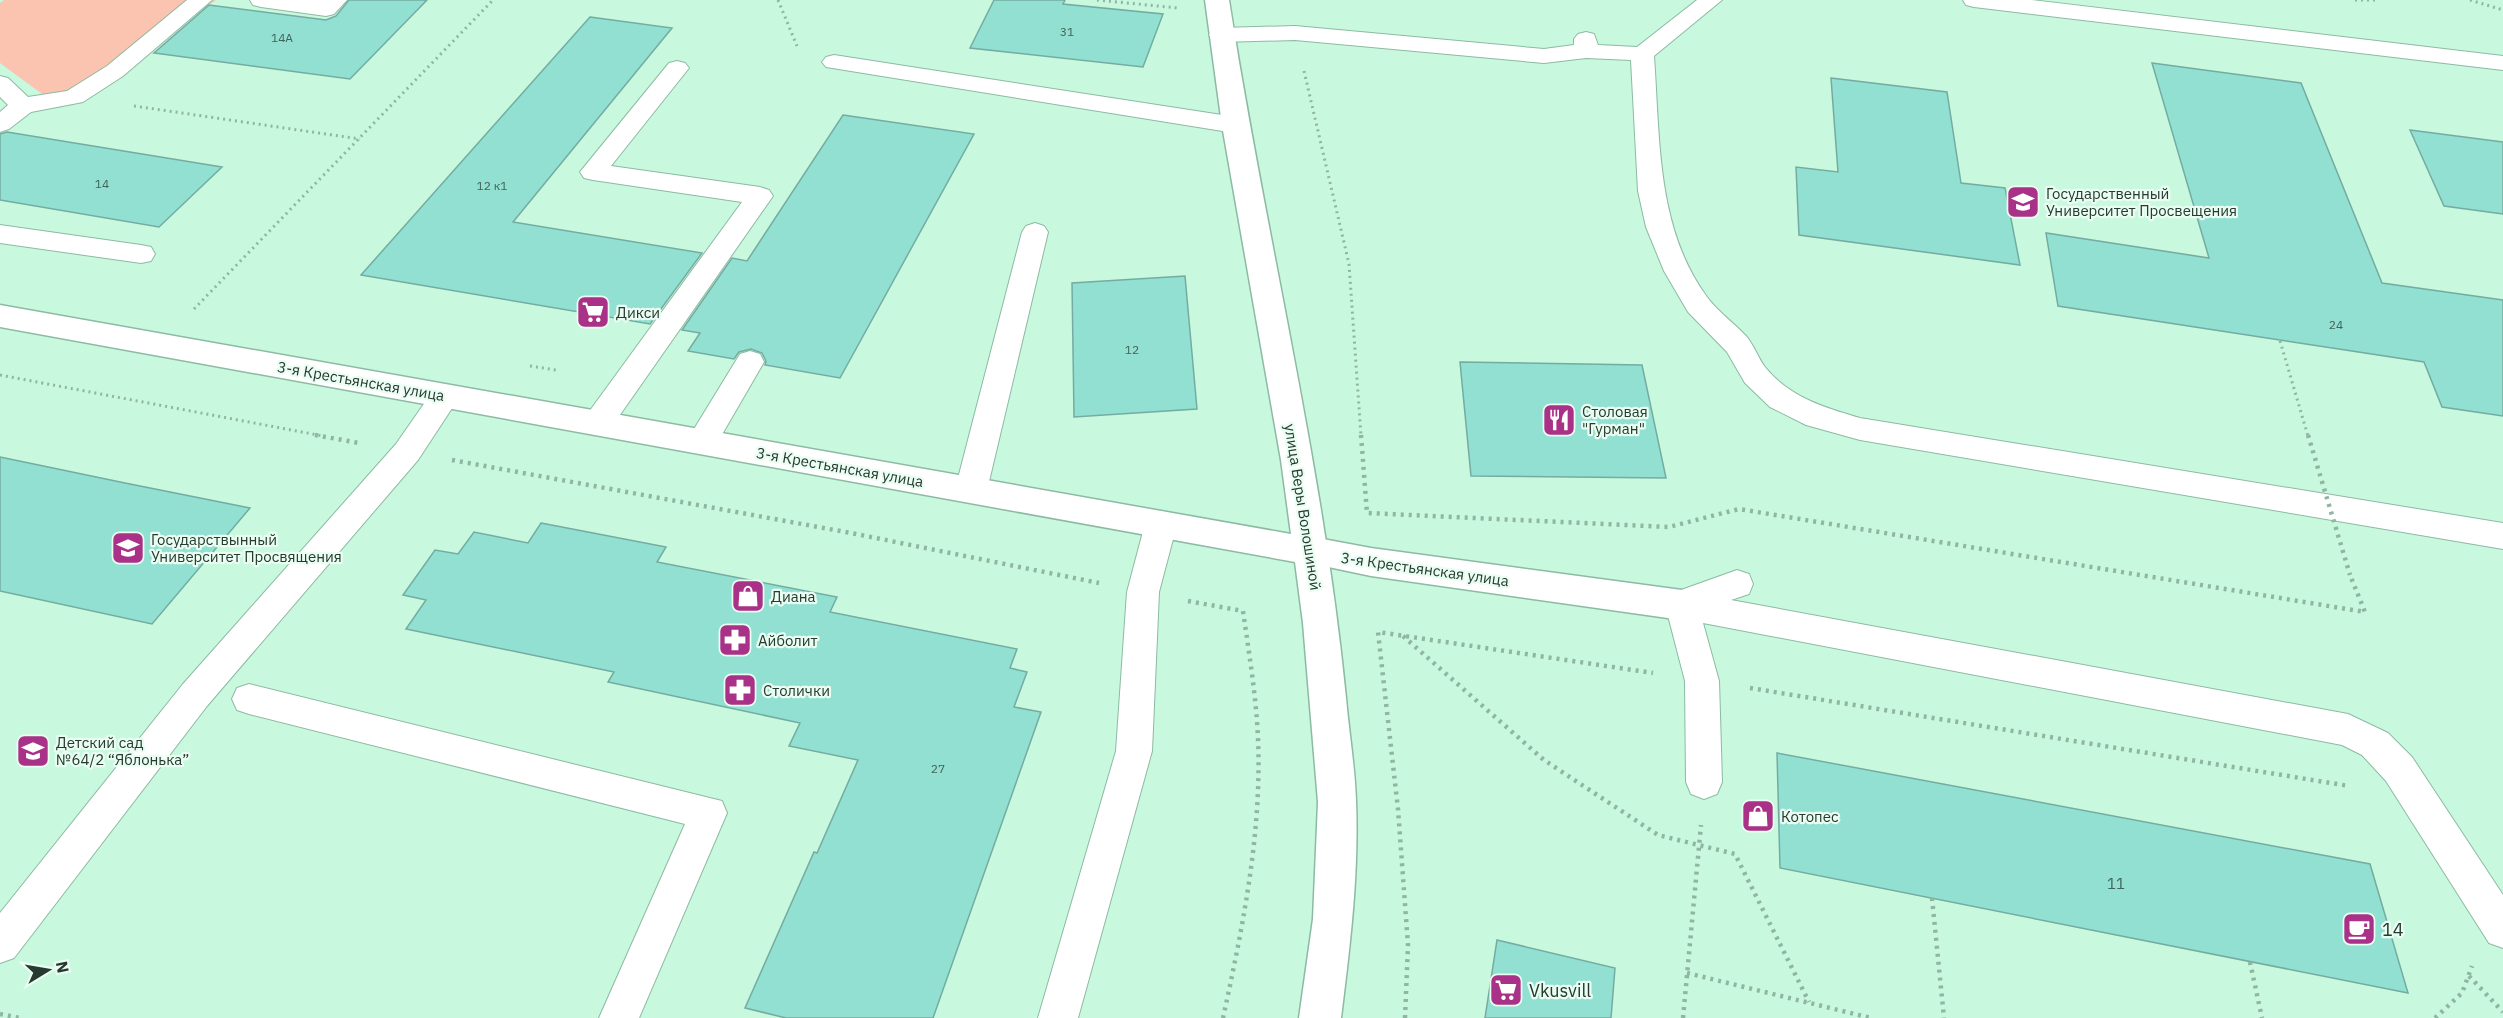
<svg xmlns="http://www.w3.org/2000/svg" width="2503" height="1018" viewBox="0 0 2503 1018" font-family="'IBM Plex Sans',sans-serif">
  <style>
    .green { fill: #fac4b0 }
    .building { fill: #91e0d1; stroke: #74aca1; stroke-width: 1.5 }
    .lines { fill: none; stroke-linecap: round; stroke-linejoin: round }
    .service-casing { stroke: #8dbaa2; stroke-width: 2 }
    .minor-casing { stroke: #8dbaa2; stroke-width: 3 }
    .tertiary-casing { stroke: #8dbaa2; stroke-width: 3 }
    .path-far1 { stroke: #90b6a2; stroke-width: 3; stroke-dasharray: 2 4; stroke-linecap: butt }
    .path { stroke: #90b6a2; stroke-width: 4.5; stroke-dasharray: 3 5; stroke-linecap: butt }
    .service { fill: #fff; fill-rule: evenodd }
    .minor { fill: #fff; fill-rule: evenodd }
    .tertiary { fill: #fff; fill-rule: evenodd }
    .path-bridge-far1 { stroke: #90b6a2; stroke-width: 3; stroke-dasharray: 2 4; stroke-linecap: butt }
    .path-bridge { stroke: #90b6a2; stroke-width: 4.5; stroke-dasharray: 3 5; stroke-linecap: butt }
    .labels { text-anchor: middle; dominant-baseline: central; stroke-width: 4.5; stroke-linejoin: round; paint-order: stroke }
    .number-label { font-size: 12px; fill: #426458 }
    .poi-label { font-size: 15px; fill: #273a30; stroke: #eafdf2; text-anchor: start }
    .street-label { font-size: 15px; fill: #273a30; stroke: #eafdf2 }
    .near-number-label { font-size: 15px; fill: #426458 }
    .near-poi-label { font-size: 18px; fill: #273a30; stroke: #eafdf2; text-anchor: start }
  </style>
  <rect width="100%" height="100%" fill="#c8f8de"/>
  <path class="green" d="M 4,0 L 216,0 L 140,52 L 53,102 L 0,63 L 0,3 Z"/>
  <path class="building" d="M 349,0 L 427,0 L 350,79 L 154,53 L 209,5 L 326,20 L 336,16 Z
    M 994,0 L 1065,0 L 1063,4 L 1163,14 L 1143,67 L 970,48 Z
    M 590,17 L 672,28 L 513,222 L 702,253 L 650,324 L 361,275 Z
    M 2152,63 L 2301,83 L 2382,283 L 2503,300 L 2503,416 L 2442,407 L 2424,362 L 2058,306 L 2046,233 L 2209,258 Z
    M 1831,78 L 1947,92 L 1961,183 L 2005,188 L 2020,265 L 1799,235 L 1796,167 L 1838,172 Z
    M 843,115 L 974,134 L 840,378 L 765,365 L 766,361 L 762,353 L 751,349 L 739,352 L 734,359 L 688,351 L 700,333 L 682,330 L 732,258 L 747,261 Z
    M 2410,130 L 2503,142 L 2503,214 L 2444,206 Z
    M 7,132 L 222,167 L 159,227 L 0,200 L 0,134 Z
    M 1185,276 L 1197,409 L 1074,417 L 1072,283 Z
    M 1460,362 L 1642,365 L 1666,478 L 1471,476 Z
    M 0,457 L 125,483 L 250,508 L 152,624 L 0,591 Z
    M 541,523 L 666,547 L 657,562 L 837,597 L 830,612 L 1017,649 L 1010,668 L 1027,672 L 1014,707 L 1041,712 L 933,1018 L 786,1018 L 745,1008 L 814,852 L 817,853 L 858,760 L 789,746 L 800,723 L 608,682 L 614,672 L 406,629 L 426,600 L 403,595 L 435,550 L 458,554 L 474,532 L 528,543 Z
    M 1777,753 L 2370,864 L 2408,993 L 1780,868 Z
    M 1497,940 L 1615,968 L 1611,1018 L 1485,1018 Z"/>
  <g class="lines">
    <defs>
      <path id="service" d="M 187,0 L 212,0 L 123,76 L 83,102 L 31,112 L 9,129 L 0,132 L 0,112 L 8,105 L 0,97 L 0,76 L 8,78 L 28,97 L 67,91 L 107,66 Z
        M 250,0 L 347,0 L 334,14 L 326,16 L 261,7 L 253,5 Z
        M 1697,0 L 1722,0 L 1654,56 C 1660,138 1656,228 1707,297 C 1718,312 1734,323 1746,336 C 1754,345 1758,358 1765,367 C 1789,397 1825,408 1860,418 L 2503,523 L 2503,549 L 1860,440 L 1806,425 L 1770,407 L 1745,383 L 1727,352 L 1688,312 L 1664,271 L 1646,227 L 1638,191 L 1631,60 L 1586,58 L 1544,63 L 1295,40 L 1221,42 L 1213,40 L 1209,35 L 1213,30 L 1221,28 L 1295,26 L 1544,49 L 1574,45 L 1574,39 L 1578,34 L 1586,32 L 1594,34 L 1598,45 L 1637,47 Z
        M 1963,0 L 2031,0 L 2503,56 L 2503,70 L 1974,7 L 1966,5 Z
        M 834,55 L 1235,117 L 1244,119 L 1247,125 L 1244,131 L 1235,133 L 826,67 L 822,62 L 826,57 Z
        M 677,61 L 685,63 L 689,68 L 611,166 L 760,187 L 769,190 L 773,196 L 608,432 L 597,435 L 586,432 L 582,424 L 586,416 L 742,202 L 593,180 L 584,178 L 580,172 L 669,63 Z
        M 1035,223 L 1044,226 L 1048,232 L 987,490 L 982,499 L 971,502 L 960,499 L 955,490 L 1022,232 L 1026,226 Z
        M 0,225 L 141,245 L 151,247 L 155,254 L 151,261 L 141,263 L 0,243 Z
        M 750,351 L 760,354 L 764,362 L 713,450 L 702,454 L 691,450 L 687,442 L 691,434 L 740,354 Z
        M 445,385 L 455,388 L 460,396 L 418,460 L 207,706 L 14,958 L 0,963 L 0,913 L 183,684 L 396,444 L 435,388 Z
        M 1161,511 L 1172,515 L 1177,524 L 1159,592 L 1152,751 L 1078,1018 L 1038,1018 L 1116,751 L 1127,592 L 1145,524 L 1150,515 Z
        M 1737,570 L 1749,574 L 1753,584 L 1749,594 L 1731,600 L 2348,714 L 2388,733 L 2412,757 L 2503,895 L 2503,948 L 2489,943 L 2386,781 L 2362,755 L 2342,745 L 1703,623 L 1719,681 L 1722,782 L 1717,794 L 1704,799 L 1691,794 L 1686,782 L 1685,681 L 1665,604 L 1670,594 Z
        M 249,684 L 722,801 L 727,813 L 639,1018 L 599,1018 L 685,824 L 249,714 L 237,710 L 232,699 L 237,688 Z"/>
      <path id="minor" d="M 1312,537 L 1371,548 L 1682,590 L 1694,595 L 1699,605 L 1694,615 L 1682,620 L 1371,576 L 1300,561 L 1295,551 L 1300,541 Z"/>
      <path id="tertiary" d="M 1205,0 L 1229,0 C 1265,234 1323,464 1346,698 C 1349,733 1355,767 1356,801 C 1359,874 1350,946 1341,1018 L 1299,1018 L 1313,919 L 1318,802 L 1303,623 L 1295,562 L 0,327 L 0,305 L 1291,534 L 1281,460 L 1222,125 Z"/>
    </defs>
    <use href="#service" class="service-casing"/>
    <use href="#minor" class="minor-casing"/>
    <use href="#tertiary" class="tertiary-casing"/>
    <path class="path-far1" d="M 778,0 L 797,46
      M 1097,0 L 1178,8
      M 2355,0 L 2377,0
      M 2470,0 L 2503,10
      M 1304,71 L 1349,264 L 1361,436
      M 134,106 L 360,139
      M 194,309 L 493,0
      M 530,366 L 556,370
      M 0,375 L 323,436"/>
    <path class="path" d="M 315,435 L 359,443
      M 1361,435 L 1367,513 L 1669,527 L 1739,509 L 2365,612 L 2350,575
      M 452,460 L 851,533 L 1099,583
      M 1188,601 L 1243,611 C 1249,653 1256,695 1258,738 C 1262,832 1243,926 1223,1018
      M 1403,636 L 1544,760 L 1658,835 L 1735,854 L 1809,1002
      M 1750,688 L 2349,786
      M 1932,898 L 1944,1018
      M 2250,962 L 2262,1018
      M 1687,973 L 1871,1018
      M 2469,976 L 2503,1012
      M 0,1014 L 20,1018
      M 1405,1018 L 1408,945 L 1398,809 L 1378,632 L 1653,673
      M 1683,1018 L 1701,825
      M 2435,1018 L 2462,993 L 2472,966"/>
    <use href="#service" class="service"/>
    <use href="#minor" class="minor"/>
    <use href="#tertiary" class="tertiary"/>
    <path class="path-bridge-far1" d="M 2280,341 L 2308,436"/>
    <path class="path-bridge" d="M 2308,435 L 2350,575"/>
  </g>
  <defs>
    <symbol id="university-square" viewBox="-11 -11 22 22"><rect x="-9" y="-9" width="18" height="18" rx="4" fill="#a93187" stroke="#eafdf2"/><path d="M0-5L7-2L0 1L-7-2ZM-4 1L0 2.5L4 1V4Q0 6-4 4Z" fill="#fff"/></symbol>
    <symbol id="supermarket-square" viewBox="-11 -11 22 22"><rect x="-9" y="-9" width="18" height="18" rx="4" fill="#a93187" stroke="#eafdf2"/><path d="M-6-5.5h2.5l.6 2H6L4.5 2H-2.5L-4.4-4H-6ZM-1.5 3.2a1.3 1.3 0 1 0 .1 0ZM3 3.2a1.3 1.3 0 1 0 .1 0Z" fill="#fff"/></symbol>
    <symbol id="restaurant-square" viewBox="-11 -11 22 22"><rect x="-9" y="-9" width="18" height="18" rx="4" fill="#a93187" stroke="#eafdf2"/><path d="M-5-6h1v4h1v-4h1v4h1v-4h1v5L-1.5 .5V6h-2V.5L-5-1ZM5-6V6H3V1.5H1.5Q1.5-4 5-6Z" fill="#fff"/></symbol>
    <symbol id="shop-square" viewBox="-11 -11 22 22"><rect x="-9" y="-9" width="18" height="18" rx="4" fill="#a93187" stroke="#eafdf2"/><path d="M-5-2.5h2.3a2.7 3.5 0 0 1 5.4 0H5L5.5 6h-11ZM-1.5-2.5h3a1.5 2.3 0 0 0-3 0Z" fill="#fff"/></symbol>
    <symbol id="pharmacy-square" viewBox="-11 -11 22 22"><rect x="-9" y="-9" width="18" height="18" rx="4" fill="#a93187" stroke="#eafdf2"/><path d="M-2-6h4v4h4v4h-4v4h-4v-4h-4v-4h4Z" fill="#fff"/></symbol>
    <symbol id="school-square" viewBox="-11 -11 22 22"><rect x="-9" y="-9" width="18" height="18" rx="4" fill="#a93187" stroke="#eafdf2"/><path d="M0-5L7-2L0 1L-7-2ZM-4 1L0 2.5L4 1V4Q0 6-4 4Z" fill="#fff"/></symbol>
    <symbol id="cafe-square" viewBox="-11 -11 22 22"><rect x="-9" y="-9" width="18" height="18" rx="4" fill="#a93187" stroke="#eafdf2"/><path d="M-5.5-4.5H6V0H3Q3 3.5 0 3.5H-2.5Q-5.5 3.5-5.5 0ZM3-3.2v2h1.7v-2ZM-6 4.5H4V6H-6Z" fill="#fff"/></symbol>
  </defs>
  <g fill-rule="evenodd">
    <use href="#university-square" x="2004" y="183" width="38" height="38"/>
    <use href="#supermarket-square" x="574" y="293" width="38" height="38"/>
    <use href="#restaurant-square" x="1540" y="401" width="38" height="38"/>
    <use href="#university-square" x="109" y="529" width="38" height="38"/>
    <use href="#shop-square" x="729" y="577" width="38" height="38"/>
    <use href="#pharmacy-square" x="716" y="621" width="38" height="38"/>
    <use href="#pharmacy-square" x="721" y="671" width="38" height="38"/>
    <use href="#school-square" x="14" y="732" width="38" height="38"/>
    <use href="#shop-square" x="1739" y="797" width="38" height="38"/>
    <use href="#cafe-square" x="2340" y="910" width="38" height="38"/>
    <use href="#supermarket-square" x="1487" y="971" width="38" height="38"/>
  </g>
  <g class="labels">
    <g class="number-label">
      <text x="1067" y="31">31</text>
      <text x="282" y="37">14А</text>
      <text x="102" y="183">14</text>
      <text x="492" y="185">12 к1</text>
      <text x="2336" y="324">24</text>
      <text x="1132" y="349">12</text>
      <text x="938" y="768">27</text>
    </g>
    <g class="poi-label">
      <text x="2046" y="193">Государственный<tspan x="2046" dy="17">Университет Просвещения</tspan></text>
      <text x="616" y="312">Дикси</text>
      <text x="1582" y="411">Столовая<tspan x="1582" dy="17">"Гурман"</tspan></text>
      <text x="151" y="539">Государствынный<tspan x="151" dy="17">Университет Просвящения</tspan></text>
      <text x="771" y="596">Диана</text>
      <text x="758" y="640">Айболит</text>
      <text x="763" y="690">Столички</text>
      <text x="56" y="742">Детский сад<tspan x="56" dy="17">№64/2 “Яблонька”</tspan></text>
      <text x="1781" y="816">Котопес</text>
    </g>
    <g class="street-label">
      <text transform="translate(361 381) rotate(10)">3-я Крестьянская улица</text>
      <text transform="translate(840 467) rotate(10)">3-я Крестьянская улица</text>
      <text transform="translate(1303 507) rotate(81)">улица Веры Волошиной</text>
      <text transform="translate(1425 569) rotate(8)">3-я Крестьянская улица</text>
    </g>
    <g class="near-number-label">
      <text x="2116" y="883">11</text>
    </g>
    <g class="near-poi-label">
      <text x="2382" y="929">14</text>
      <text x="1529" y="990">Vkusvill</text>
    </g>
  </g>
  <g transform="translate(48 970) rotate(79)" stroke="#eafdf2" stroke-width="4.5" paint-order="stroke">
  <path d="M0-4.5L10 22L0 15L-10 22Z" fill="#273a30"/>
  <text y="-9" font-size="16" font-weight="bold" text-anchor="middle" fill="#273a30">N</text>
  </g>
</svg>
